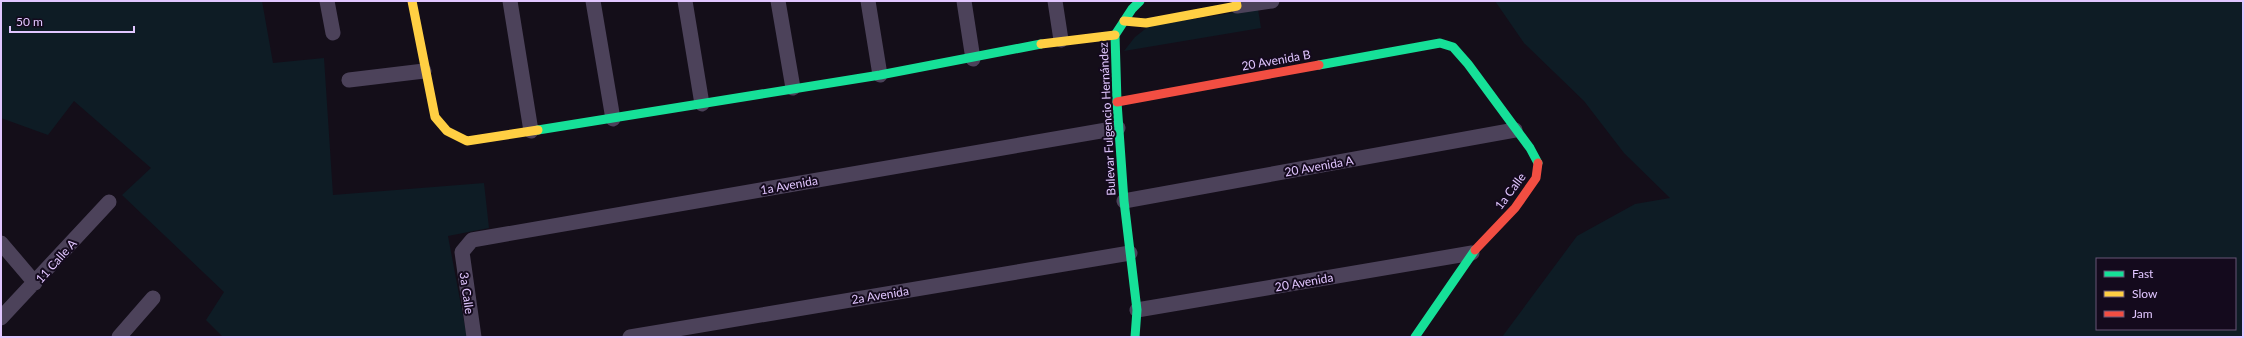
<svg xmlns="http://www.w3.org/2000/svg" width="2244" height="338" viewBox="0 0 2244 338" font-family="Lato,sans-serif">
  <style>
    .green { fill: #0e1c25; fill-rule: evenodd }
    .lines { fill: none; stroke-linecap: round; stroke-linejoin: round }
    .street { stroke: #4c425a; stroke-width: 15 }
    .fast { stroke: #16e098; stroke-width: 9 }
    .slow { stroke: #ffcf43; stroke-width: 9 }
    .jam { stroke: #f24e42; stroke-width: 9 }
    .labels { text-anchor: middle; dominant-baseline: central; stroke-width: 4; stroke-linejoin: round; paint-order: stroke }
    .street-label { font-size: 12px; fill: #e1c6ff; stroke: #140a1d }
  </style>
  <rect width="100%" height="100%" fill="#140e19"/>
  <path class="green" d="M 1,1 L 262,1 L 273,63 L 324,58 L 333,195 L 484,183 L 489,228 L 448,236 L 467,337 L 223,337 L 206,320 L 224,292 L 122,195 L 151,168 L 74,101 L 48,135 L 1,118 Z
    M 1495,1 L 2243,1 L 2243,337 L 1502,337 L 1577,236 L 1635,204 L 1670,198 L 1624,153 L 1584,101 L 1524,43 ZM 2097,259 L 2235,259 L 2235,329 L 2097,329 Z
    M 1258,9 L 1261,28 L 1124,51 L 1135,37 L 1149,26 Z"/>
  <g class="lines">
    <path class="street" d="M 327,1 L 333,33
      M 510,1 L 531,131
      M 593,1 L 613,119
      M 685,1 L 702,104
      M 778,1 L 793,88
      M 868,1 L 880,75
      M 964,1 L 973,59
      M 1055,1 L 1061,40
      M 1237,6 L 1272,1
      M 349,80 L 424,71
      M 1124,201 L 1515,130
      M 1,243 L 35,283
      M 1137,310 L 1472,253
      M 1,318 L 109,202
      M 119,337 L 153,298
      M 474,337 L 462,252 L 472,240 L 1118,128
      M 630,337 L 1130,253"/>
    <path class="fast" d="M 1319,65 L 1440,43 L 1453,47 L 1468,64 L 1530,148 L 1538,163
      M 538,130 L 880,75 L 1041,44
      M 1135,337 L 1137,310 L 1124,201 L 1117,102 L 1115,35 L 1132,9 L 1140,1
      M 1415,337 L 1475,250"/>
    <path class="slow" d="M 412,1 L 435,117 L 447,131 L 467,141 L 538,130
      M 1124,21 L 1146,23 L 1237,6 L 1236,1
      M 1041,44 L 1115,35"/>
    <path class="jam" d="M 1117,102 L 1319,65
      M 1475,250 L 1515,208 L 1536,178 L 1538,163"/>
  </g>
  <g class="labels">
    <g class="street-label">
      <text transform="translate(1276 60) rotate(-10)">20 Avenida B</text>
      <text transform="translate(1107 119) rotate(-93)">Bulevar Fulgencio Hernández</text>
      <text transform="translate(1319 166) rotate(-10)">20 Avenida A</text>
      <text transform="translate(789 185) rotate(-10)">1a Avenida</text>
      <text transform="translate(1510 191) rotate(-53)">1a Calle</text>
      <text transform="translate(56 261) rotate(-48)">11 Calle A</text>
      <text transform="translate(1304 282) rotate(-10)">20 Avenida</text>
      <text transform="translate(467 293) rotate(82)">3a Calle</text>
      <text transform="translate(880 295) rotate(-9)">2a Avenida</text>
    </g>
  </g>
  <rect width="2244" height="338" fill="none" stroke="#e1c6ff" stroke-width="4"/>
  <rect x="2096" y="258" width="140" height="72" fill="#140a1d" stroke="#665577"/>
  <rect x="2104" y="271" width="20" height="6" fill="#16e098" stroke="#665577"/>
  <text x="2132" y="278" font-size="12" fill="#e1c6ff">Fast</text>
  <rect x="2104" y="291" width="20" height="6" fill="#ffcf43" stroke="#665577"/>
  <text x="2132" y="298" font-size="12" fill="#e1c6ff">Slow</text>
  <rect x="2104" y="311" width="20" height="6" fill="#f24e42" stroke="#665577"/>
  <text x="2132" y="318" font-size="12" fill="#e1c6ff">Jam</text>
  <path d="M10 26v6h124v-6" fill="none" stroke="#e1c6ff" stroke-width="2"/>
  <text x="16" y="26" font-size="12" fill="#e1c6ff" stroke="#140a1d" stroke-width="3" paint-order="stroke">50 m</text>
</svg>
